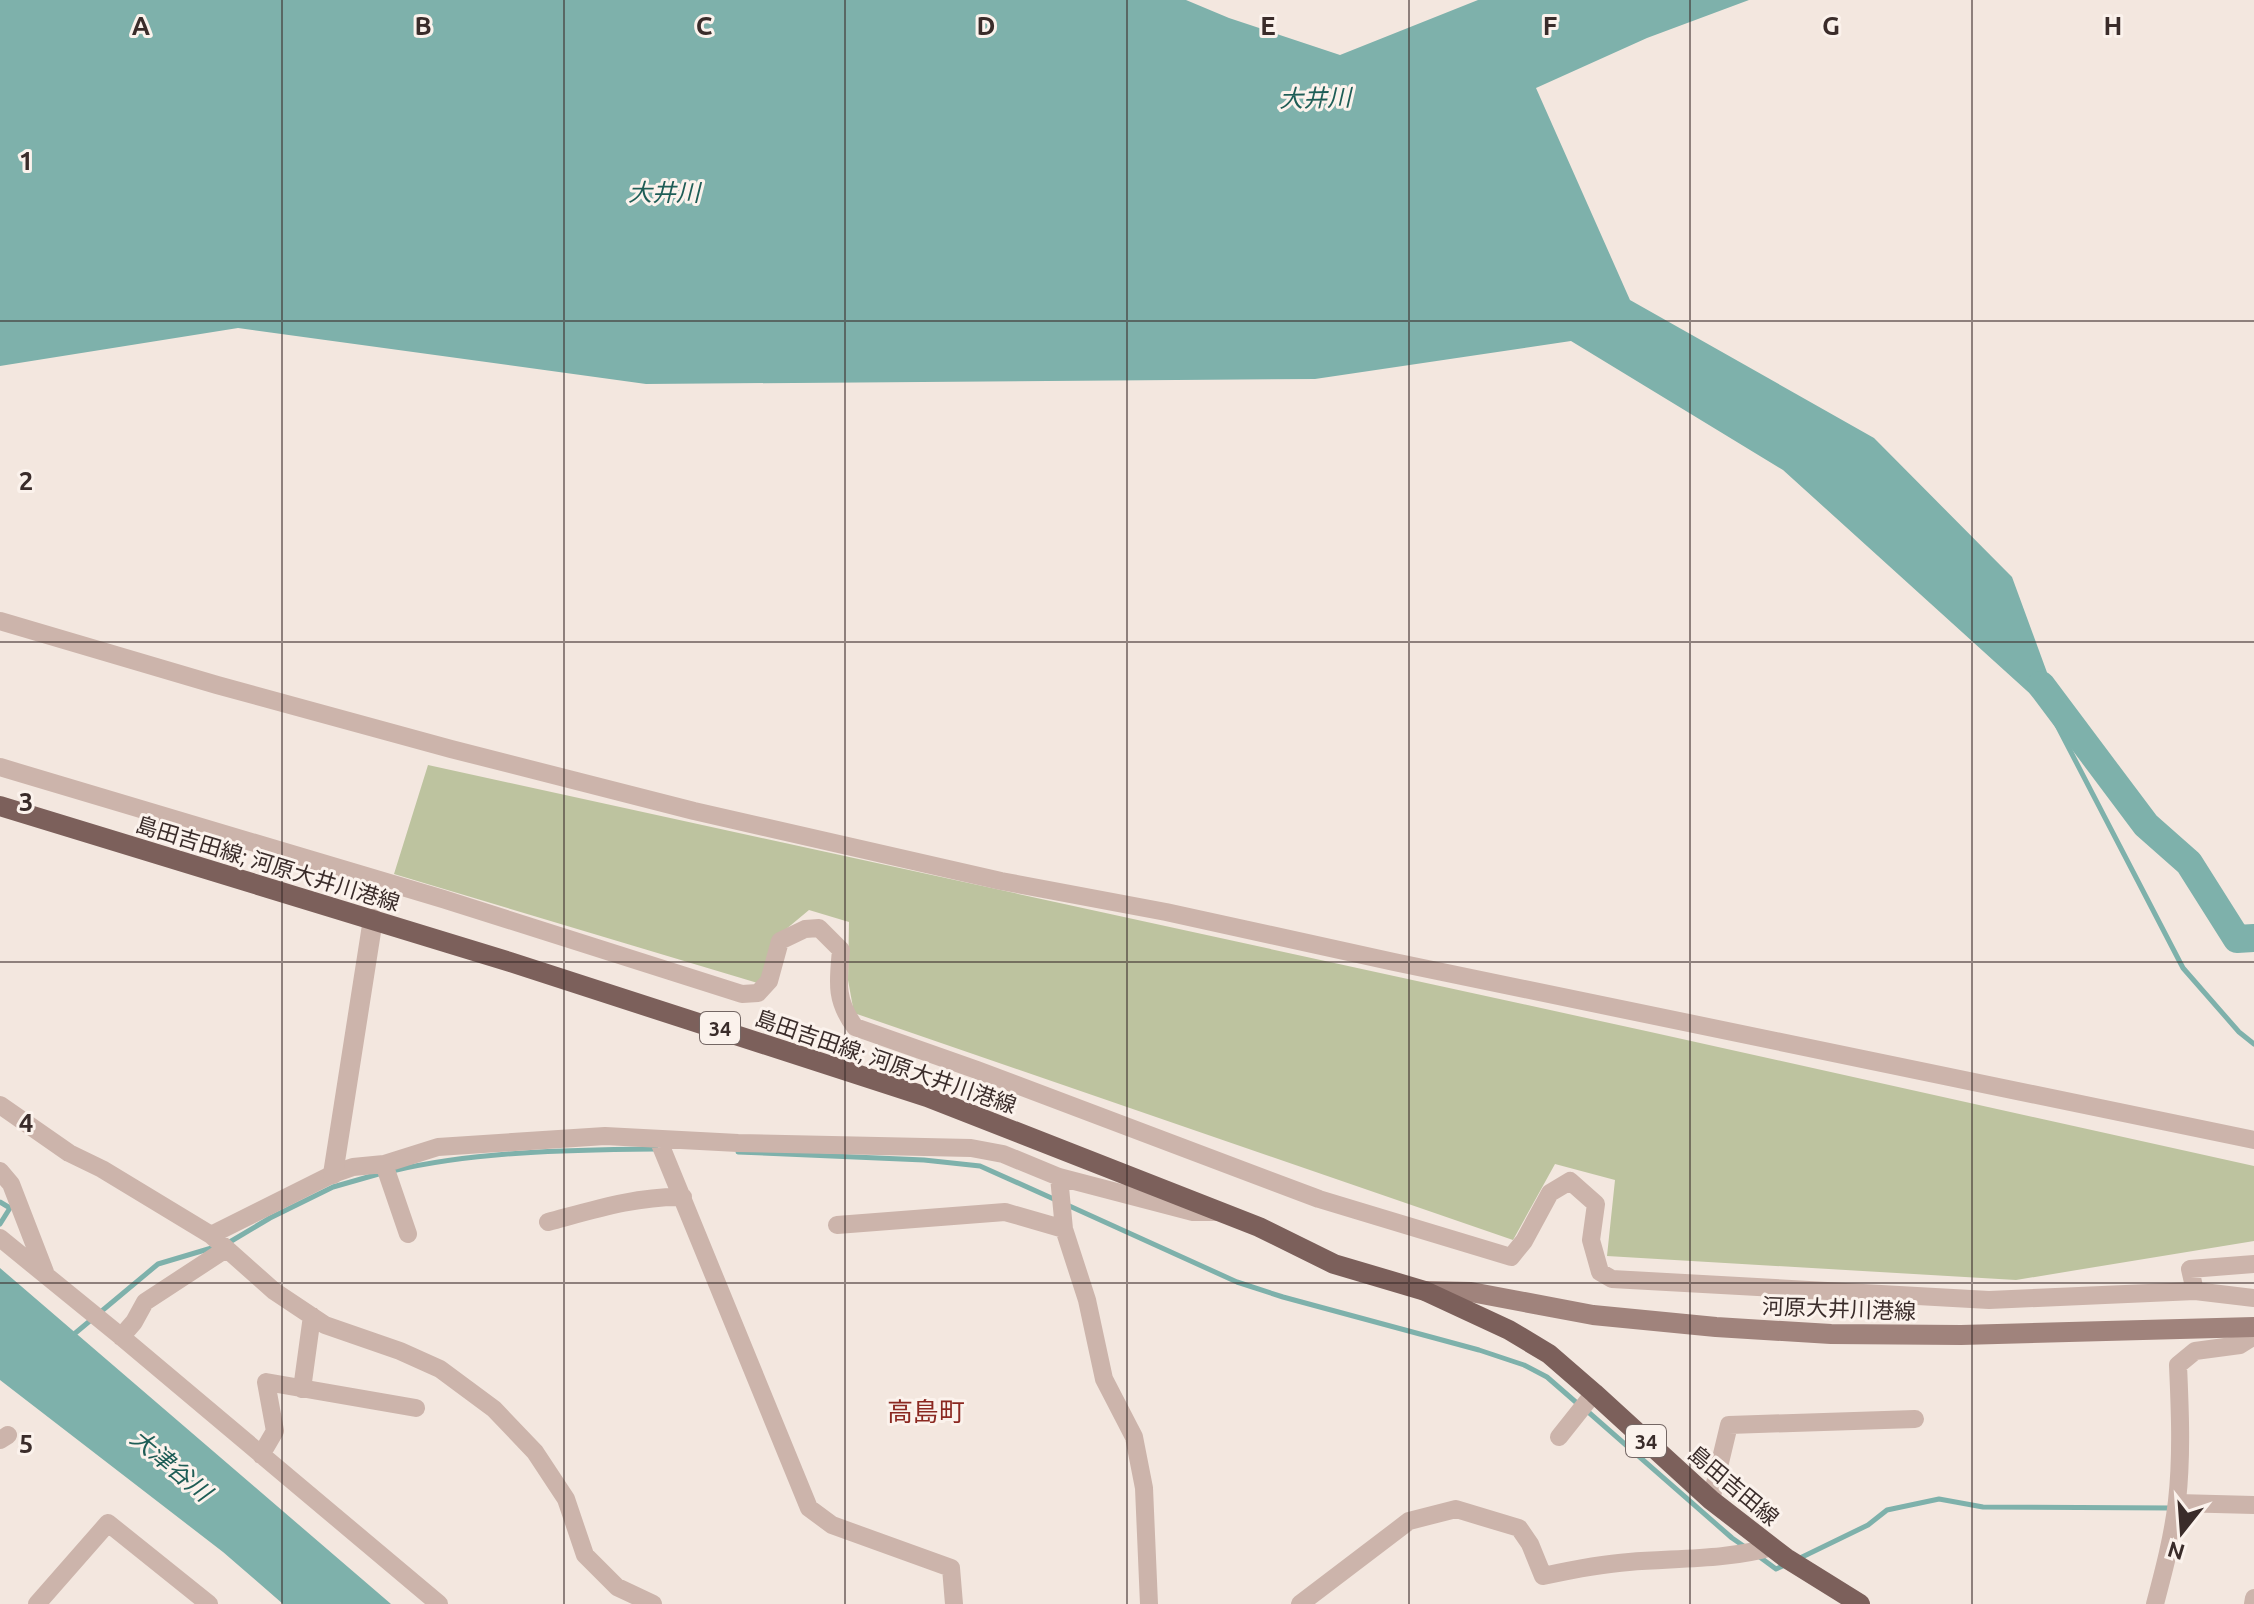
<svg xmlns="http://www.w3.org/2000/svg" width="2254" height="1604" viewBox="0 0 2254 1604" font-family="Ubuntu,'Noto Sans JP',sans-serif">
  <style>
    .green { fill: #bdc39f }
    .water { fill: #7eb1ab }
    .lines { fill: none; stroke-linecap: round; stroke-linejoin: round }
    .stream { stroke: #7eb1ab; stroke-width: 5 }
    .river { stroke: #7eb1ab; stroke-width: 28 }
    .minor { stroke: #ccb4ab; stroke-width: 18 }
    .tertiary { stroke: #ccb4ab; stroke-width: 20 }
    .secondary { stroke: #a0837c; stroke-width: 20 }
    .primary { stroke: #7c605b; stroke-width: 20 }
    .grid { fill: none; stroke: #3a2c2a; stroke-width: 2; stroke-opacity: 0.55 }
    .labels { text-anchor: middle; dominant-baseline: central; stroke-width: 6; stroke-linejoin: round; paint-order: stroke }
    .shield { fill: #fbf2ec; stroke: #746764; stroke-width: 2 }
    .shield-label { font-size: 20px; font-weight: bold; fill: #3a2c2a }
    .street-label { font-size: 22px; fill: #3a2c2a; stroke: #fbf2ec }
    .water-label { font-size: 24px; font-style: italic; fill: #1e5d56; stroke: #fbf2ec }
    .quarter-label { font-size: 26px; fill: #8b2821; stroke: #fbf2ec }
    .grid-label { font-size: 26px; text-anchor: middle; font-weight: bold; fill: #3a2c2a; stroke: #fbf2ec; stroke-width: 6; stroke-linejoin: round; paint-order: stroke }
  </style>
  <rect width="100%" height="100%" fill="#f3e7df"/>
  <path class="green" d="M 428,765 L 1646,1031 L 2254,1166 L 2254,1241 L 2016,1280 L 1607,1256 L 1615,1180 L 1555,1164 L 1513,1240 L 854,1013 L 848,980 L 849,922 L 809,910 L 779,935 L 761,984 L 394,874 Z"/>
  <path class="water" d="M 0,0 L 1186,0 L 1229,18 L 1340,55 L 1478,0 L 1749,0 L 1647,38 L 1536,88 L 1630,300 L 1874,438 L 2012,577 L 2067,727 L 1783,470 L 1571,341 L 1315,379 L 646,384 L 238,328 L 0,366 Z
    M 0,1268 L 391,1604 L 283,1604 L 223,1552 L 0,1380 Z"/>
  <g class="lines">
    <path class="stream" d="M 2047,706 L 2183,968 L 2239,1032 L 2254,1044
      M 738,1152 L 924,1160 L 980,1166 L 1056,1200
      M 392,1171 C 477,1151 569,1150 656,1149
      M 0,1202 L 10,1208 L 0,1224
      M 1065,1204 L 1237,1282 L 1283,1297 L 1479,1350 L 1524,1365 L 1547,1377 L 1578,1404
      M 228,1243 L 270,1218 L 333,1187 L 382,1173
      M 73,1335 L 158,1264 L 215,1247
      M 1586,1410 L 1732,1538 L 1745,1547
      M 1757,1555 L 1776,1569 L 1785,1565
      M 1798,1559 L 1868,1525 L 1887,1510 L 1939,1499 L 1983,1507 L 2173,1508"/>
    <path class="river" d="M 2041,685 L 2146,825 L 2189,863 L 2237,939 L 2254,938"/>
    <path class="minor" d="M 0,621 L 217,685 L 451,749 L 694,811 L 1001,881 L 1166,912 L 1394,962 L 2254,1140
      M 0,767 L 443,899 L 742,994 L 758,993 L 769,981 L 780,941 L 805,929 L 819,928 L 841,950 C 838,982 835,1000 855,1027 L 977,1070 L 1319,1199 L 1511,1257 L 1524,1241 L 1550,1193 L 1570,1181 L 1596,1204 L 1591,1240 L 1600,1272 L 1612,1279 L 1989,1300 L 2195,1291 L 2254,1298
      M 0,1105 L 69,1153 L 102,1169 L 211,1235 L 274,1291 L 325,1325 L 400,1351 L 440,1369 L 494,1409 L 535,1452 L 566,1499 L 585,1555 L 617,1587 L 653,1604
      M 658,1139 L 809,1508 L 832,1525 L 951,1568 L 954,1604
      M 384,1164 L 408,1234
      M 0,1171 L 11,1184 L 45,1272
      M 1059,1177 L 1064,1229 L 1087,1300 L 1104,1379 L 1134,1437 L 1144,1488 L 1149,1604
      M 548,1222 C 593,1210 636,1196 683,1197
      M 837,1225 L 1005,1212 L 1064,1229
      M 211,1235 L 333,1174 L 353,1167 L 384,1164 L 438,1147 L 605,1136 L 738,1143 L 971,1148 L 1003,1154 L 1059,1177 L 1193,1212 L 1216,1212
      M 0,1238 L 118,1334 L 439,1604
      M 2195,1291 L 2190,1269 L 2254,1264
      M 121,1337 L 134,1322 L 145,1302 L 226,1249
      M 302,1389 L 312,1316
      M 1559,1437 L 1594,1393
      M 0,1440 L 8,1435
      M 261,1455 L 275,1431 L 266,1382 L 416,1408
      M 1711,1500 L 1729,1425 L 1915,1419
      M 2177,1503 L 2254,1505
      M 37,1604 L 108,1523 L 209,1604
      M 1300,1604 L 1409,1521 L 1456,1509 L 1519,1528 L 1530,1544 L 1543,1576 C 1571,1570 1600,1564 1629,1562 C 1677,1558 1726,1560 1772,1547
      M 2155,1604 C 2164,1570 2173,1536 2177,1501 C 2182,1456 2180,1410 2178,1365 L 2195,1351 L 2240,1345 L 2254,1336
      M 2253,1604 L 2254,1598"/>
    <path class="tertiary" d="M 333,1174 L 373,919"/>
    <path class="secondary" d="M 1425,1291 L 1471,1292 L 1593,1315 L 1716,1327 L 1831,1334 L 1961,1335 L 2254,1327"/>
    <path class="primary" d="M 0,806 L 510,962 L 927,1097 L 1259,1227 L 1334,1264 L 1425,1291 L 1509,1330 L 1549,1354 L 1594,1393 L 1711,1500 L 1786,1558 L 1860,1604"/>
  </g>
  <path class="grid" d="M 282,0 L 282,1604M 564,0 L 564,1604M 845,0 L 845,1604M 1127,0 L 1127,1604M 1409,0 L 1409,1604M 1690,0 L 1690,1604M 1972,0 L 1972,1604M 0,321 L 2254,321M 0,642 L 2254,642M 0,962 L 2254,962M 0,1283 L 2254,1283"/>
  <g class="labels">
    <g class="shield">
      <rect x="700" y="1012" width="40" height="32" rx="6"/>
      <rect x="1626" y="1425" width="40" height="32" rx="6"/>
    </g>
    <g class="shield-label">
      <text x="720" y="1028">34</text>
      <text x="1646" y="1441">34</text>
    </g>
    <g class="street-label">
      <text transform="translate(268 863) rotate(17)">島田吉田線; 河原大井川港線</text>
      <text transform="translate(886 1061) rotate(19)">島田吉田線; 河原大井川港線</text>
      <text transform="translate(1839 1308) rotate(2)">河原大井川港線</text>
      <text transform="translate(1734 1485) rotate(40)">島田吉田線</text>
    </g>
    <g class="water-label">
      <text transform="translate(1315 98) rotate(-1)">大井川</text>
      <text x="664" y="192">大井川</text>
      <text transform="translate(171 1465) rotate(40)">大津谷川</text>
    </g>
    <g class="quarter-label">
      <text x="926" y="1411">高島町</text>
    </g>
  </g>
  <g class="grid-label">
    <text x="141" y="35">A</text>
    <text x="423" y="35">B</text>
    <text x="704" y="35">C</text>
    <text x="986" y="35">D</text>
    <text x="1268" y="35">E</text>
    <text x="1550" y="35">F</text>
    <text x="1831" y="35">G</text>
    <text x="2113" y="35">H</text>
    <text x="26" y="170">1</text>
    <text x="26" y="490">2</text>
    <text x="26" y="811">3</text>
    <text x="26" y="1132">4</text>
    <text x="26" y="1453">5</text>
  </g>
  <g transform="translate(2182 1532) rotate(197)" stroke="#fbf2ec" stroke-width="6" paint-order="stroke">
  <path d="M0-6L14 30L0 20L-14 30Z" fill="#3a2c2a"/>
  <text y="-12" font-size="22" font-weight="bold" text-anchor="middle" fill="#3a2c2a">N</text>
  </g>
</svg>
